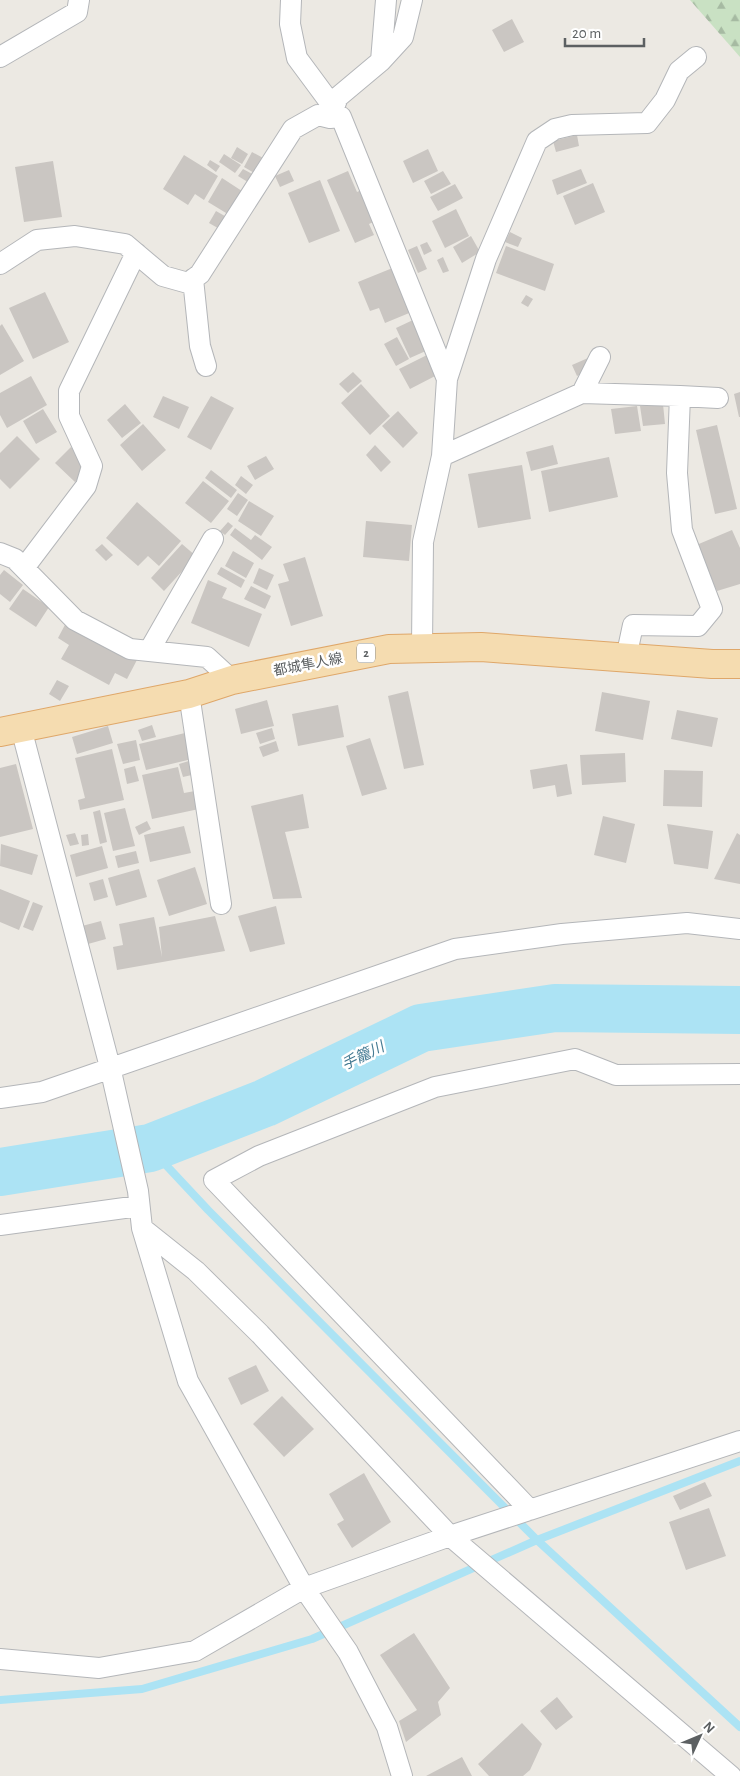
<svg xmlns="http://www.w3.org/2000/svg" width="740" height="1776" viewBox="0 0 740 1776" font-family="'Alegreya Sans','Noto Sans JP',sans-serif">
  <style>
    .forest { fill: url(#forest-firs) }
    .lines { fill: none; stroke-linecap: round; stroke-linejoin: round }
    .stream { stroke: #ace3f4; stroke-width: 8 }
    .river { stroke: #ace3f4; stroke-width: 48 }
    .building { fill: #cac6c2 }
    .minor-casing { stroke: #b4b6b9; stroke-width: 22 }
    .primary-casing { stroke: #dfa769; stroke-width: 30 }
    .minor { stroke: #fff; stroke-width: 20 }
    .primary { stroke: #f5dcb0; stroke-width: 28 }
    .labels { text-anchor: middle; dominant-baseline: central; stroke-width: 5; stroke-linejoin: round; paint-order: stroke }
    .shield { fill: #fff; stroke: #8d9091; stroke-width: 1 }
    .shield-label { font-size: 12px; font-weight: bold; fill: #5c6062 }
    .street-label { font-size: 14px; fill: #5c6062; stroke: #fff }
    .water-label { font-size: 15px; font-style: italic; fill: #457b93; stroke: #fff }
  </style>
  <defs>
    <pattern id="forest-firs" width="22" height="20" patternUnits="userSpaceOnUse" patternTransform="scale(1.25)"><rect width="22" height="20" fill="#c9e1c3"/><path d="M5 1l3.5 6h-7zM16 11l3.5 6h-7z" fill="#a6baa2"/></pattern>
  </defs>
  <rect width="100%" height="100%" fill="#ece9e3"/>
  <path class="forest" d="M 690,0 L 740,0 L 740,57 Z"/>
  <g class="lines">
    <path class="stream" d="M 150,1148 L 208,1210 L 537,1540 L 740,1727
      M 0,1700 L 142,1689 L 312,1639 L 537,1540 L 740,1461"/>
    <path class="river" d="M 0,1172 L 150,1148 L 265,1103 L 421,1028 L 555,1008 L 740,1010"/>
  </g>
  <path class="building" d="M 512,19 L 524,42 L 504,52 L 492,30 Z
    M 577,135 L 579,146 L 556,152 L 553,141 Z
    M 237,147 L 248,154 L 242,164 L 231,158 Z
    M 428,149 L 438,171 L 413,183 L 403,161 Z
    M 252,152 L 265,159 L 256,174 L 244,167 Z
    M 224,154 L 241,165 L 235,173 L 219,162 Z
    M 184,155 L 218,176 L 204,200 L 195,194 L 188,205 L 163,189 Z
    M 210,160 L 220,166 L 216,172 L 207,165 Z
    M 53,161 L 62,217 L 24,222 L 15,167 Z
    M 243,169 L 256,176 L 251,184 L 238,176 Z
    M 581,169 L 587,183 L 557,195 L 552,180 Z
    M 289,170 L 294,181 L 280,187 L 275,176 Z
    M 348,171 L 357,192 L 366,188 L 380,219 L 369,224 L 374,235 L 355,243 L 327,180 Z
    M 443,171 L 451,184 L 431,194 L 424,181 Z
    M 222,178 L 245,193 L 231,216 L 208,202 Z
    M 320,180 L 340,231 L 309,243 L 288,193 Z
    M 593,183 L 605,212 L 575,225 L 563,196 Z
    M 455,184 L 463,198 L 438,211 L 430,197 Z
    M 456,209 L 469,236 L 445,248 L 432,221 Z
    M 216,211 L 230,219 L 223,231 L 209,223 Z
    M 510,232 L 522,238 L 518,247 L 505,242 Z
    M 471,236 L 480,252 L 462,263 L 453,247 Z
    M 427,242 L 432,251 L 424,255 L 420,245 Z
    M 417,246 L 427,269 L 418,273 L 408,250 Z
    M 506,246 L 554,264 L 545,291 L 496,273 Z
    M 443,257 L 449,271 L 443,273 L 437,260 Z
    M 395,267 L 414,311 L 385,323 L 379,308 L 370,311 L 358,282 Z
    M 45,292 L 69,342 L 33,359 L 9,308 Z
    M 526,295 L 533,299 L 528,307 L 521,303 Z
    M 413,320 L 428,350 L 410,358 L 396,328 Z
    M 2,324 L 24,361 L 0,375 L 0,326 Z
    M 397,337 L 409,359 L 396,366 L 384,344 Z
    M 429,354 L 439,374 L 410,389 L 399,369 Z
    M 588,358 L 592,369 L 577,376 L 572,365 Z
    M 353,372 L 362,381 L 348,393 L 339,384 Z
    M 31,376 L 47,405 L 7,428 L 0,415 L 0,393 Z
    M 361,384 L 390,416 L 370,435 L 341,403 Z
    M 740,392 L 740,417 L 739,417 L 734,394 Z
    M 163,396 L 189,407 L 179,429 L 153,417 Z
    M 211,396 L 234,408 L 211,450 L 187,437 Z
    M 125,404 L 141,423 L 122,438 L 107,420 Z
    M 663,404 L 665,424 L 643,426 L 640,406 Z
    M 637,406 L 641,431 L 615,434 L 611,409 Z
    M 43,409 L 57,432 L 36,444 L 23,421 Z
    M 398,411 L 418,433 L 403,448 L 382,426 Z
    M 143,424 L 166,450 L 142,471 L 120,445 Z
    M 717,425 L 737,509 L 715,514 L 696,430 Z
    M 17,436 L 40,459 L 10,489 L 0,479 L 0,453 Z
    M 375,445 L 391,462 L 381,472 L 366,455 Z
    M 553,445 L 558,464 L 531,471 L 526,452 Z
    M 71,447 L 91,466 L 75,482 L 55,463 Z
    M 266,456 L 274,469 L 255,480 L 247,466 Z
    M 609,457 L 618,497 L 549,512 L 541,471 Z
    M 522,465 L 531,519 L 478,528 L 468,474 Z
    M 211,470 L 237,490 L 231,498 L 205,478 Z
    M 241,476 L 253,485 L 246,494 L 235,485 Z
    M 203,481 L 229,501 L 211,523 L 185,503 Z
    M 238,493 L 248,500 L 237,516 L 227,509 Z
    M 249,501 L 274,516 L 261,536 L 238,521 Z
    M 137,502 L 181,541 L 159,566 L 148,556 L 138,566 L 106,538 Z
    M 366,521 L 412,525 L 409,561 L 363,557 Z
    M 228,522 L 233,526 L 225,535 L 220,531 Z
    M 235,528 L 251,540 L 255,535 L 272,547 L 262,560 L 230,535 Z
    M 732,530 L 740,548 L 740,584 L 717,591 L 694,546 Z
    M 102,544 L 113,555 L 106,561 L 95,550 Z
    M 182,544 L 196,556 L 164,591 L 151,578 Z
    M 233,551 L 254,563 L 246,578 L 225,566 Z
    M 305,557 L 323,616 L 291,626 L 278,584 L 289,581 L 283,564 Z
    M 221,567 L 245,580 L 241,588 L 217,574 Z
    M 259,568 L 274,575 L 267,590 L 253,583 Z
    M 4,570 L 23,585 L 10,602 L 0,594 L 0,575 Z
    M 208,580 L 227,588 L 222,598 L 262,614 L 249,647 L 191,623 Z
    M 251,586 L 271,596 L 265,609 L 244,599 Z
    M 23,589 L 49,607 L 36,627 L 9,609 Z
    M 67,621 L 138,658 L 127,679 L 115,673 L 109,685 L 61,659 L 69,645 L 58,638 Z
    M 57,680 L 69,686 L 60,701 L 49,694 Z
    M 408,691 L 424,765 L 404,769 L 388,696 Z
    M 602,692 L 650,701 L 643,740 L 595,731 Z
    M 267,700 L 274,726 L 241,734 L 235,709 Z
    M 338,705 L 344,737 L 298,746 L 292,714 Z
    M 677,710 L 718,718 L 712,747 L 671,739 Z
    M 152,725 L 156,737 L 142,741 L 138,730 Z
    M 108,726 L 113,743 L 77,754 L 72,737 Z
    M 272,728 L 275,739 L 260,744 L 256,733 Z
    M 185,733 L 192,759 L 146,770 L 139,744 Z
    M 370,738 L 387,789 L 362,796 L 346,746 Z
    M 136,740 L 140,760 L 123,764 L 117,744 Z
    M 276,741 L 279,751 L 263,757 L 259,747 Z
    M 112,749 L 124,800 L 80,810 L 78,800 L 85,798 L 75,758 Z
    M 625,753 L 626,782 L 582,785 L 580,755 Z
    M 192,760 L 196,774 L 183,777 L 179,764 Z
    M 16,764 L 33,829 L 0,837 L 0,768 Z
    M 567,764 L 572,794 L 557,797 L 555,785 L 533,789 L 530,770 Z
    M 135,766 L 139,781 L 127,784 L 124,769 Z
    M 178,767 L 184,793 L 195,791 L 199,809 L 152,819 L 142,775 Z
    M 664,770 L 703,771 L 702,807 L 663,806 Z
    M 303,794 L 309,828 L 285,832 L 302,898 L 273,899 L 251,806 Z
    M 125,808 L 135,846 L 113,851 L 104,813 Z
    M 100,810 L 107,842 L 100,844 L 93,812 Z
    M 603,816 L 635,824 L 626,863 L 594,855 Z
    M 147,821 L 151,829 L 139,835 L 135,827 Z
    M 667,824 L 713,831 L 708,869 L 674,864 Z
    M 184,826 L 191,853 L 150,862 L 144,835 Z
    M 75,833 L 79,844 L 70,846 L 66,835 Z
    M 737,833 L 740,835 L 740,884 L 714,879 Z
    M 88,834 L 89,845 L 82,846 L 81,835 Z
    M 1,844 L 38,855 L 32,875 L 0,866 Z
    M 102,846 L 108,868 L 76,877 L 70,855 Z
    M 136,851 L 139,863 L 118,868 L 115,856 Z
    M 195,867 L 207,904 L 169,916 L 157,880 Z
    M 139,869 L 147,897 L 116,906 L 108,878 Z
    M 103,879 L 108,897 L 94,901 L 89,883 Z
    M 0,889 L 30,901 L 19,930 L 0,922 Z
    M 33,902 L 43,906 L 33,931 L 23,927 Z
    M 276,906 L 285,944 L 250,952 L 238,916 Z
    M 215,916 L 225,951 L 117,970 L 113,947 L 123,945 L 119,924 L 154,917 L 162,957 L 159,927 Z
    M 101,921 L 106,939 L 88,944 L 82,926 Z
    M 256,1365 L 269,1391 L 241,1405 L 228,1378 Z
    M 282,1396 L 314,1429 L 284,1457 L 253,1424 Z
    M 364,1473 L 391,1522 L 352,1548 L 337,1524 L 344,1520 L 329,1494 Z
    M 705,1482 L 712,1496 L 680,1510 L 673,1496 Z
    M 709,1508 L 726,1556 L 686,1570 L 669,1522 Z
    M 414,1633 L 450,1688 L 438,1702 L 441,1715 L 406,1742 L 399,1721 L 417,1710 L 380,1655 Z
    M 557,1697 L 573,1717 L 556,1730 L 540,1711 Z
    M 522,1723 L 542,1744 L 530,1770 L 523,1776 L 489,1776 L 478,1764 Z
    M 462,1757 L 472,1776 L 426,1776 Z"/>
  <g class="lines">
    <defs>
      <path id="minor" d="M 291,0 L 290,24 L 297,58 L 334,108
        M 0,57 L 77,12 L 79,0
        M 381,61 L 386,0
        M 330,118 L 338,97 L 381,61 L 403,37 L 412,0
        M 0,264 L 37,240 L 75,236 L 125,244 L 163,276 L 188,283 L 200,274 L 293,129 L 318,115 L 330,118 L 341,117 L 447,379 L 442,456 L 423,542 L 422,647
        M 193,279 L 200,346 L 206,366
        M 447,379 L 486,259 L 537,141 L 555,129 L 572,125 L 647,123 L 665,100 L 679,71 L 696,57
        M 582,393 L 600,357
        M 680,396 L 718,398
        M 442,456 L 582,393 L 680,396 L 677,473 L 682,530 L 712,609 L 698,626 L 633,625 L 626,658
        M 0,553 L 15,559 L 75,620 L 130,649 L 207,657 L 232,680
        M 24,568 L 86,486 L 92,466 L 69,416 L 69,391 L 136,253
        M 149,651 L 213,539
        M 189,694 L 221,904
        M 21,728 L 110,1067 L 138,1191 L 142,1228 L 188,1381 L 304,1588 L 348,1652 L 387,1727 L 402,1776
        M 0,1098 L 42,1092 L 455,949 L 562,934 L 687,923 L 740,929
        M 0,1225 L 139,1206
        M 142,1228 L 196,1271 L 260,1334 L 450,1536 L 731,1776
        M 530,1510 L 214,1180 L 259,1156 L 435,1087 L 575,1059 L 616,1075 L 740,1074
        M 0,1659 L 99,1668 L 195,1651 L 304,1588 L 450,1536 L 740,1441"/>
      <path id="primary" d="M 0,732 L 189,694 L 232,680 L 389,649 L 481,647 L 712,664 L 740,664"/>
    </defs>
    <use href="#minor" class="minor-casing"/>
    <use href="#primary" class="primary-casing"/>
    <use href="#minor" class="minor"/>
    <use href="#primary" class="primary"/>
  </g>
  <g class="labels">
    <rect class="shield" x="357" y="643.5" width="18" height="19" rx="4"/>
    <g class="shield-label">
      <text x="366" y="653">2</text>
    </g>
    <g class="street-label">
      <text transform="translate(308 665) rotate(-11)">都城隼人線</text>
    </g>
    <g class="water-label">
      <text transform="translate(363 1056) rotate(-26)">手籠川</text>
    </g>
  </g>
  <g transform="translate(700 1736) rotate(46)" stroke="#ffffff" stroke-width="4" paint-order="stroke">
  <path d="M0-4L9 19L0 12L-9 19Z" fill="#5c6062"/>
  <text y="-8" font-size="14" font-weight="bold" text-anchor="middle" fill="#5c6062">N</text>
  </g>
  <path d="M565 38v8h79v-8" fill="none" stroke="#5c6062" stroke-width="2.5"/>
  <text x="572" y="38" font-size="15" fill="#5c6062" stroke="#ffffff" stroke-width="4" paint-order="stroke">20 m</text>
</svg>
